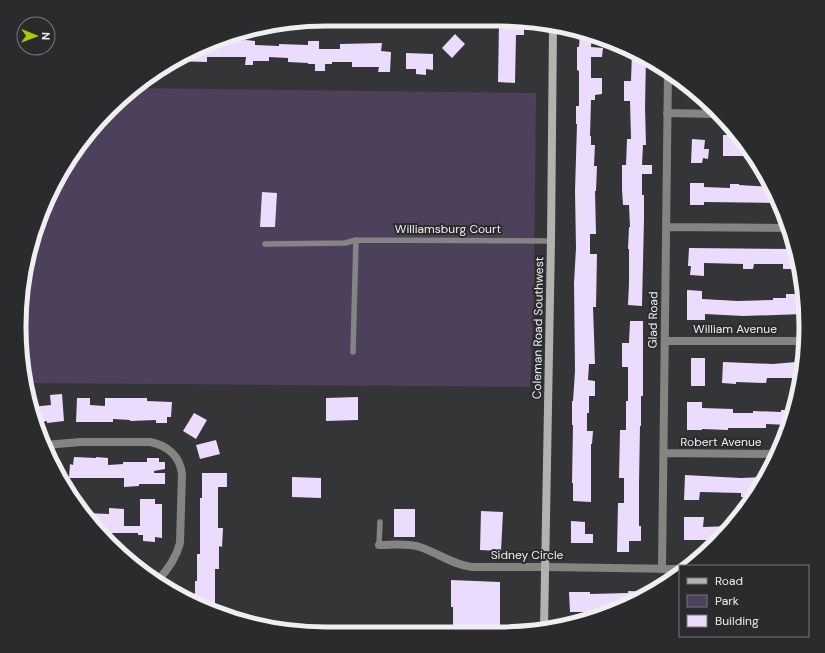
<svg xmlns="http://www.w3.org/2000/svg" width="825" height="653" viewBox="0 0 825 653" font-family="'DM Sans',sans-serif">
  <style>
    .green { fill: #4d405b }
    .building { fill: #ebdcfd }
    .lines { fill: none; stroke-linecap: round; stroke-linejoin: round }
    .lane { stroke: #848583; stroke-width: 5.5 }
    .street { stroke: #848583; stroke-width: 8 }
    .secondary { stroke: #b2b2b0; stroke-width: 8 }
    .labels { text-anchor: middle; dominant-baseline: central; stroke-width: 4; stroke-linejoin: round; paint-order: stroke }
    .street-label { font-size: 12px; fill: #efeef0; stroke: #2b2a2c }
    .rim { fill: none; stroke: #efeef0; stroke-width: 5 }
  </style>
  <rect width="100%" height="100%" fill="#353436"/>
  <path class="green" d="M 136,88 L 536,93 L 534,292 L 530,387 L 26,383 L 19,326 L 30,247 L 60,173 L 109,109 Z"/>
  <path class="building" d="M 499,23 L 524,24 L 524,35 L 516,35 L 515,83 L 498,82 Z
    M 580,32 L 592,34 L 591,47 L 603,48 L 602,57 L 591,57 L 591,78 L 602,78 L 602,94 L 595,95 L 595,100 L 591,100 L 590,136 L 591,136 L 591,145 L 595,145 L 594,166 L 597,166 L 596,191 L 595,191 L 596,234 L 590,234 L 590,254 L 597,254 L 596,307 L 593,307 L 595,364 L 589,364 L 588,380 L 595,381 L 595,396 L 589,396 L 589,413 L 587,413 L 587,431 L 593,431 L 592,444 L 591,444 L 591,502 L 573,501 L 573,483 L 572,483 L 573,425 L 572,425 L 572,401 L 573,401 L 575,371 L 574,283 L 576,248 L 575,191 L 577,124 L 576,124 L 576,106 L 579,106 L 579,71 L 577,70 L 577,47 L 579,47 Z
    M 455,34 L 465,44 L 452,58 L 442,48 Z
    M 246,40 L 255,41 L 255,45 L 279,46 L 279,44 L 308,45 L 308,41 L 319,41 L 319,49 L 340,49 L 340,44 L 382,43 L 381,51 L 391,52 L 390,72 L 378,72 L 379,67 L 352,67 L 352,62 L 332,62 L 332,64 L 325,64 L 325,71 L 315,71 L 315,64 L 308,64 L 308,63 L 288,62 L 288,58 L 269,57 L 269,61 L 253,61 L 253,65 L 245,65 L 246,57 L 207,57 L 207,62 L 172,61 L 204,47 L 216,48 L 216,42 L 218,42 Z
    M 632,51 L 646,57 L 645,107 L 646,145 L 643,145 L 642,165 L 652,165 L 652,174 L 642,174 L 642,195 L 644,195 L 644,219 L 642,306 L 628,305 L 629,283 L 629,249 L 628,249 L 629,227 L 630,227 L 629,205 L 623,205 L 622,190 L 622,165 L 626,165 L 627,139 L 631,139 L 630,101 L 624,101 L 624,81 L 631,81 Z
    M 406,53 L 433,54 L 433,70 L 426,69 L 426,75 L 416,74 L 416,69 L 406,69 Z
    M 723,135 L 734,135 L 746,150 L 746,156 L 723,156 Z
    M 692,139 L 705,140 L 704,149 L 709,149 L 708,159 L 703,158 L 702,163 L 691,163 Z
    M 690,183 L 704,183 L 704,187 L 730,188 L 730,184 L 739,184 L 739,185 L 771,187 L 779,203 L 704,202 L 704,205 L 690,205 Z
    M 262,192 L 277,193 L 275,227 L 260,227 Z
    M 689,248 L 795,249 L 796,269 L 783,269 L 783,264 L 754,264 L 753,269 L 743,269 L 743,264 L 704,263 L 704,276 L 690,275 L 691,266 L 688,266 Z
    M 687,290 L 702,291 L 702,299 L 738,301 L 773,300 L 773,298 L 786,298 L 786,294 L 797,294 L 797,299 L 804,299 L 804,314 L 743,316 L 705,314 L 705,320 L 687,320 Z
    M 630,321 L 643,321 L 643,396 L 641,396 L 641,426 L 640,426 L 639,484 L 639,526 L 641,526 L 641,541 L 629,541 L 629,552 L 617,552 L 618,503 L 624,503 L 624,478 L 619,478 L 620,430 L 626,430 L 626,401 L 628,401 L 628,367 L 622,367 L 622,343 L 629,343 Z
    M 691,358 L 705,358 L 705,386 L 691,386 Z
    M 723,362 L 773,364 L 796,362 L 796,364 L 802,364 L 800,378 L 767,378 L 766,383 L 736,382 L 736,384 L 722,383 Z
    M 62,394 L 64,421 L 47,423 L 47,421 L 37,423 L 30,407 L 51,405 L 50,395 Z
    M 358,397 L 358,420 L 326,421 L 326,398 Z
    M 77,398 L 90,398 L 90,405 L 105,406 L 105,398 L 147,398 L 147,401 L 172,402 L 171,417 L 167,417 L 167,423 L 156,423 L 156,420 L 130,421 L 130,420 L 113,419 L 113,422 L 76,422 Z
    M 687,402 L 702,402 L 702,408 L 733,409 L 733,413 L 753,413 L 753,411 L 781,412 L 781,410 L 794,410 L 788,425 L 766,424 L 766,428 L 728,428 L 728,430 L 702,429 L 702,430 L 687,430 Z
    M 194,413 L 207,420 L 196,439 L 183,431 Z
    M 216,440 L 220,454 L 200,459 L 196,445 Z
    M 74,457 L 96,458 L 96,457 L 108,458 L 108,465 L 123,464 L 123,462 L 147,462 L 147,458 L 159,458 L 159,462 L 165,462 L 165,469 L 154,471 L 154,473 L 165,473 L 165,484 L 139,484 L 139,486 L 124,487 L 124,478 L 69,478 L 70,464 L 73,465 Z
    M 202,473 L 227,473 L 227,487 L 218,487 L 218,528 L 223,528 L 222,547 L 219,546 L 219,569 L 215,569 L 215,612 L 195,603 L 195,581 L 197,581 L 197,554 L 200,554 L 200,498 L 202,498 Z
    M 685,475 L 741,478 L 765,477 L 756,492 L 751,492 L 751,497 L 741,497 L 741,493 L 700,492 L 699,500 L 684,500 Z
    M 292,477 L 321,478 L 321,498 L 292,497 Z
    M 140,499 L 155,499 L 155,504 L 162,504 L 162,538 L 155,537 L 155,542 L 143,541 L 143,535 L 138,535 L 138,533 L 100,533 L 84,513 L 109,514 L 109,508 L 124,509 L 124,526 L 140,526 Z
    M 394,509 L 415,509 L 415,537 L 394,537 Z
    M 481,511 L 503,512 L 501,551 L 480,550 Z
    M 684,517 L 704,517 L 703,527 L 731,526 L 718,540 L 684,540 Z
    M 571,521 L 585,522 L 585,534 L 593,534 L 593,543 L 571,543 Z
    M 451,580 L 500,582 L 500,633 L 453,632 L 453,607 L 451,607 Z
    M 628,591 L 653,592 L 613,609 L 590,610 L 591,612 L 570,612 L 569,592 L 590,592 L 590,594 L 628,593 Z"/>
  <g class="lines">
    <path class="lane" d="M 265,244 L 345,243 L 356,240 L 551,241
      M 353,352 L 356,240
      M 379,545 L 380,522"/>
    <path class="street" d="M 315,20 L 421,23 L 421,19
      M 667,113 L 716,114
      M 667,227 L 790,228
      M 665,341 L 805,341
      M 46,445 L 80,442 L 150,442 C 167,445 180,456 182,474 L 180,543 C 176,559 167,571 156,582
      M 664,453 L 777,454
      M 379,545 C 392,545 408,543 420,547 C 438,553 453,565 472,567 L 546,567 L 680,569
      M 662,569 L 668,71"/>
    <path class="secondary" d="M 544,629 L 551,241 L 553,26"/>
  </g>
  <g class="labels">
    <g class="street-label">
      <text x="448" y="229">Williamsburg Court</text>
      <text transform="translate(653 320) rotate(-89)">Glad Road</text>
      <text transform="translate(538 328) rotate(-89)">Coleman Road Southwest</text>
      <text x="735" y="329">William Avenue</text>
      <text x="721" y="442">Robert Avenue</text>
      <text x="527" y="555">Sidney Circle</text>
    </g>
  </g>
  <path d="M0 0H825V653H0ZM326 26H499A300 300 0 0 1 799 326V327A300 300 0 0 1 499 627H326A300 300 0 0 1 26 327V326A300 300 0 0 1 326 26Z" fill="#2b2a2c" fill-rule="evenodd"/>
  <path class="rim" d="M326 26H499A300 300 0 0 1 799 326V327A300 300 0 0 1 499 627H326A300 300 0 0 1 26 327V326A300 300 0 0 1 326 26Z"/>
  <rect x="679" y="565" width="130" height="72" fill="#2b2a2c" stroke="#79787a"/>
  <rect x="687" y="578" width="20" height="6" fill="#b2b2b0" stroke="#79787a"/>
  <text x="715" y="585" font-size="12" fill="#efeef0">Road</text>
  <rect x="687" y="595" width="20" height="12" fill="#4d405b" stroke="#79787a"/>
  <text x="715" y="605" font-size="12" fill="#efeef0">Park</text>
  <rect x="687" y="615" width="20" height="12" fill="#ebdcfd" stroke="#79787a"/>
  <text x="715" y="625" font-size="12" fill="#efeef0">Building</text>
  <g transform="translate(36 36) rotate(91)"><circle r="19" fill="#2b2a2c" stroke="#79787a"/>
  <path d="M0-3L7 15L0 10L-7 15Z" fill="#b1c500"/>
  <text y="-6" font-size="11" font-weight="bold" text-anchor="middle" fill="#efeef0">N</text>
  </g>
</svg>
